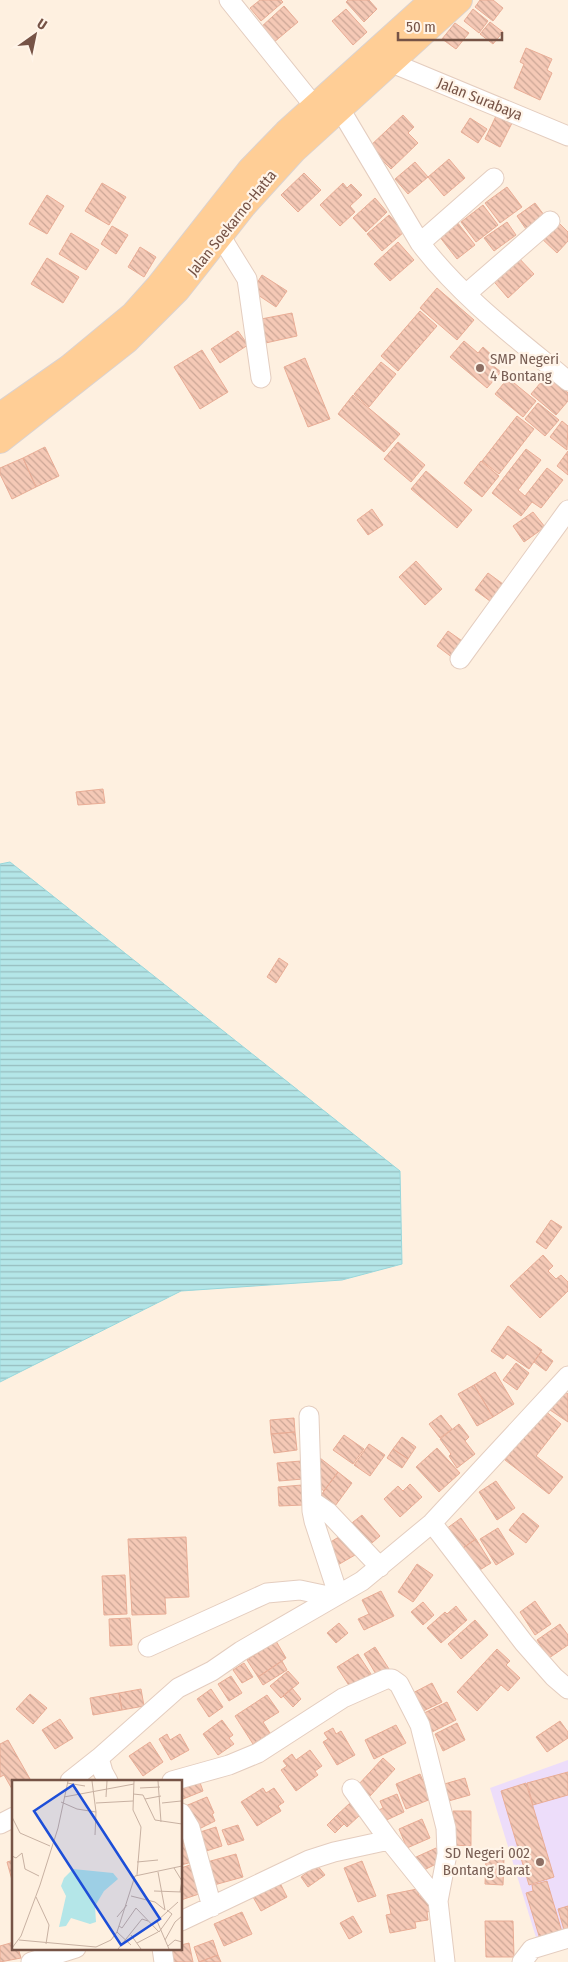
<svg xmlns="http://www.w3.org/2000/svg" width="568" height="1962" viewBox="0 0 568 1962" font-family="'Fira Sans Condensed',sans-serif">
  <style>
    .education { fill: #edddfa }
    .water { fill: url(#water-rules); stroke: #99d7db }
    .building { fill: url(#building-back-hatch); stroke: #e9ad96 }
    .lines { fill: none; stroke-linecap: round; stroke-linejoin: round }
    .minor-casing { stroke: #e4cdbf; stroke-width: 21 }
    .major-casing { stroke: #dbd2cf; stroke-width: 26 }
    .minor { stroke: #fff; stroke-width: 19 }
    .major { stroke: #ffce96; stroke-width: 24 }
    .education-dot { fill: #8d6e63; stroke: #fff4e8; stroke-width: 2 }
    .labels { text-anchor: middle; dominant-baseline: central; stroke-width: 4.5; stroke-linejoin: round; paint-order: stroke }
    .street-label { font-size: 15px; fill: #765346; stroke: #fff4e8 }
    .education-label { font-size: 15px; fill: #785e54; stroke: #fff4e8; text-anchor: start }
    .inset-road { fill: none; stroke: #c8b1a2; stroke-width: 1 }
    .view { fill: #1d4ed8; fill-opacity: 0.15; stroke: #1d4ed8; stroke-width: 2.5 }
    .inset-edge { fill: none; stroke: #765346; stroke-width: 2.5 }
  </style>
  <defs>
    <pattern id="water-rules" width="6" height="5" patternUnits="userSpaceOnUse" patternTransform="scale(1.25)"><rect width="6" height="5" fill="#b4e6e8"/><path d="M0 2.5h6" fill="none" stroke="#97bdbe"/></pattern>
    <pattern id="building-back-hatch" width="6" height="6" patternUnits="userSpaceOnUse" patternTransform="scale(1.25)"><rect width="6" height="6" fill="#f5c9b6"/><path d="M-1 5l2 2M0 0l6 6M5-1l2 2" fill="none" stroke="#cba696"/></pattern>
  </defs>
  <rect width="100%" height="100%" fill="#fef0e0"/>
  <path class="education" d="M 568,1760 L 568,1935 L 538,1944 L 490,1788 Z"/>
  <path class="water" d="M 10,862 L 400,1171 L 402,1264 L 342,1280 L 181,1291 L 0,1382 L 0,864 Z"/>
  <path class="building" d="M 260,0 L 281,0 L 283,2 L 261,21 L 250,8 Z
    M 348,0 L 369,0 L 377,9 L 364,22 L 346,2 Z
    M 480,0 L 493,0 L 503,8 L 493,21 L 475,7 Z
    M 284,6 L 298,22 L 273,43 L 260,28 Z
    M 346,9 L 367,32 L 353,45 L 332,21 Z
    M 473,9 L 488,21 L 479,33 L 464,21 Z
    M 490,22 L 503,32 L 493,44 L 480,34 Z
    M 455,23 L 469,33 L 456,49 L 442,39 Z
    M 526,48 L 552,59 L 547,70 L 552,73 L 540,100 L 514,88 L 524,64 L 520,62 Z
    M 403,115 L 414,127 L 408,133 L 418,143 L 391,169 L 369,147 Z
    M 496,116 L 512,123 L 500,147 L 485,139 Z
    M 470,118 L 487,129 L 478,143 L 461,132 Z
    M 449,159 L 465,178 L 444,196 L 428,177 Z
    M 415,162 L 428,177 L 408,194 L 395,179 Z
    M 304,173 L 321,190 L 298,212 L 281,195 Z
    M 102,183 L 126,197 L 109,225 L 85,211 Z
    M 343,183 L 347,188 L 351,184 L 362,195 L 350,206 L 355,212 L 340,226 L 320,205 Z
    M 507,187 L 522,207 L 500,223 L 485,203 Z
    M 47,195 L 64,206 L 47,234 L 29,224 Z
    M 375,198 L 387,212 L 366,232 L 353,218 Z
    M 535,203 L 547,219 L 528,232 L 517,216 Z
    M 483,205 L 498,225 L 476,242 L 461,222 Z
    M 389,215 L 404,232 L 382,251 L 367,234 Z
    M 555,219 L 568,232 L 568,241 L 557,253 L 539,236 Z
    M 457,222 L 475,245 L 457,259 L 439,236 Z
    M 507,222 L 516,235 L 494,251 L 484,238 Z
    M 112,226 L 128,235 L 116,254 L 101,244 Z
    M 71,233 L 99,250 L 86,270 L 59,254 Z
    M 398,242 L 414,260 L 390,281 L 374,264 Z
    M 140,247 L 156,257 L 144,277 L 128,267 Z
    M 515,254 L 534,274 L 508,298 L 490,277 Z
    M 47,258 L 79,277 L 63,303 L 31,284 Z
    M 262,275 L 287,291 L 276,307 L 252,291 Z
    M 437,288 L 474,320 L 457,340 L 420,308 Z
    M 420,311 L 437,326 L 398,371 L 381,356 Z
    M 292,313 L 297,336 L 261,344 L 256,320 Z
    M 238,331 L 248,345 L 220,363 L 211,349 Z
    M 464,341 L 478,353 L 483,347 L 496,359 L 491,364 L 501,372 L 487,388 L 450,357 Z
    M 202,350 L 228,392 L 200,409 L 174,367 Z
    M 305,358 L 330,419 L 308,427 L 284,367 Z
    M 381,362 L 396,374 L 369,407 L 354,394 Z
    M 547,375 L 568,393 L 568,401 L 556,415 L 531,394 Z
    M 508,378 L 536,401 L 523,417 L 495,394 Z
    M 353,395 L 400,434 L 384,452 L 338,414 Z
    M 538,403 L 559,420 L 545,436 L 525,419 Z
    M 517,416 L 534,429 L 499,474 L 482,461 Z
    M 562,421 L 568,426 L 567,450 L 550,437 Z
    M 398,442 L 425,465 L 411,482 L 384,459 Z
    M 45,447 L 59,476 L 36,487 L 23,458 Z
    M 526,449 L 541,460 L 518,490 L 525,496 L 547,468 L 563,480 L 541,508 L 532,502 L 521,516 L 492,493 Z
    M 568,451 L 568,475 L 557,466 Z
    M 23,458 L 36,487 L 12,499 L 0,474 L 0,468 Z
    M 481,461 L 499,476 L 482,497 L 464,483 Z
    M 426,471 L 472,510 L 457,528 L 411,489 Z
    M 372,509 L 383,525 L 368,535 L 357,520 Z
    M 533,512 L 545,527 L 524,542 L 513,526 Z
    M 416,561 L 442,589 L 425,605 L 399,577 Z
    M 488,573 L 507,587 L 494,604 L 475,590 Z
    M 448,631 L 465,643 L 453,658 L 437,646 Z
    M 103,789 L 105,803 L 78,805 L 76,792 Z
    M 279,958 L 288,964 L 276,983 L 267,977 Z
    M 551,1220 L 562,1227 L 546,1249 L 536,1242 Z
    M 543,1255 L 553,1266 L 548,1271 L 556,1279 L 561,1275 L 568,1282 L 568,1291 L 540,1318 L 510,1286 Z
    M 508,1326 L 542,1350 L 529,1369 L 507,1354 L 503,1359 L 491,1351 Z
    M 541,1352 L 553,1361 L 546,1371 L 534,1362 Z
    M 516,1363 L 529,1373 L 517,1390 L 503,1380 Z
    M 495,1372 L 514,1404 L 493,1417 L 474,1385 Z
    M 474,1385 L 493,1417 L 477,1426 L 458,1394 Z
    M 562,1390 L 568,1394 L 568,1422 L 550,1410 Z
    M 544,1410 L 561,1424 L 536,1456 L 563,1477 L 549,1494 L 505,1460 Z
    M 441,1415 L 452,1429 L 440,1438 L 429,1424 Z
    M 294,1418 L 295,1432 L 271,1434 L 270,1420 Z
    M 459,1424 L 469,1437 L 465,1441 L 475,1454 L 457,1468 L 449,1456 L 451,1454 L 440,1439 Z
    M 295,1432 L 297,1450 L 274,1453 L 271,1434 Z
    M 344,1435 L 364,1449 L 353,1464 L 333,1450 Z
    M 402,1437 L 416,1447 L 408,1459 L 393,1449 Z
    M 369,1444 L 385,1455 L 370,1476 L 354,1465 Z
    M 437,1448 L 460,1473 L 439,1492 L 416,1467 Z
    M 393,1449 L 408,1459 L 402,1468 L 387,1458 Z
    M 320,1458 L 338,1472 L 324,1491 L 313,1483 L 312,1468 Z
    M 301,1461 L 303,1479 L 279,1481 L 277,1463 Z
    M 338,1472 L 352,1483 L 335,1506 L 321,1495 Z
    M 496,1481 L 515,1508 L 497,1520 L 479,1492 Z
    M 410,1484 L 422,1497 L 400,1517 L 384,1499 L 398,1486 L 403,1491 Z
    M 302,1485 L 304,1505 L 279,1506 L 278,1487 Z
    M 523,1513 L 539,1526 L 526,1543 L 509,1530 Z
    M 362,1515 L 380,1536 L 366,1548 L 348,1526 Z
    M 461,1518 L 476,1539 L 460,1550 L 446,1529 Z
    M 498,1528 L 514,1554 L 496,1565 L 480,1539 Z
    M 342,1535 L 355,1555 L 336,1566 L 324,1546 Z
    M 186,1537 L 189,1597 L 165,1598 L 166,1614 L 132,1615 L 128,1539 Z
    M 476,1539 L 491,1563 L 475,1573 L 460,1550 Z
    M 417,1564 L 433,1575 L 413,1602 L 398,1592 Z
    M 125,1575 L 127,1614 L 104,1615 L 102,1576 Z
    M 381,1591 L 394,1616 L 364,1630 L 358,1619 L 369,1614 L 362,1600 Z
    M 535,1601 L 551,1624 L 535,1635 L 520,1612 Z
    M 423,1602 L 434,1615 L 423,1625 L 411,1612 Z
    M 456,1606 L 467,1620 L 441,1643 L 427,1628 L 445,1612 L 447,1614 Z
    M 130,1618 L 132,1645 L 110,1646 L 109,1619 Z
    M 475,1620 L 488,1635 L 461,1659 L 448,1644 Z
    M 339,1623 L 348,1633 L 336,1643 L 327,1633 Z
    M 560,1624 L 568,1635 L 568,1645 L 549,1658 L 537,1640 Z
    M 276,1641 L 286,1658 L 258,1677 L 247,1660 Z
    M 375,1647 L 389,1669 L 377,1676 L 364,1654 Z
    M 497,1649 L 510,1661 L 506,1665 L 520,1678 L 508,1691 L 501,1685 L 477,1711 L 457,1692 Z
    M 358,1654 L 371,1674 L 350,1687 L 337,1667 Z
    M 282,1661 L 287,1670 L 263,1685 L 258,1677 Z
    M 244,1663 L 253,1677 L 242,1683 L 233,1670 Z
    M 288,1671 L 299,1683 L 281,1698 L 270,1686 Z
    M 231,1676 L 242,1693 L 229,1701 L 218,1684 Z
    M 432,1683 L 442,1702 L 419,1713 L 409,1695 Z
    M 292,1688 L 301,1699 L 293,1707 L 283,1696 Z
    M 141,1689 L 144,1706 L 122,1710 L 119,1693 Z
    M 211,1689 L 223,1707 L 209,1717 L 197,1699 Z
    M 119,1693 L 122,1710 L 93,1715 L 90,1698 Z
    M 30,1694 L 47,1708 L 33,1724 L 16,1709 Z
    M 267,1695 L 279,1712 L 263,1722 L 270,1733 L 253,1744 L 235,1716 Z
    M 447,1702 L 456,1720 L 430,1733 L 420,1715 Z
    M 60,1719 L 73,1738 L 55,1749 L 42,1730 Z
    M 222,1720 L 233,1735 L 229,1738 L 234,1744 L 218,1755 L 203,1734 Z
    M 560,1721 L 568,1732 L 568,1738 L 547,1752 L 536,1737 Z
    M 457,1723 L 465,1740 L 443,1751 L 435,1734 Z
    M 396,1725 L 406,1743 L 374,1759 L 365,1740 Z
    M 333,1728 L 336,1734 L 341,1731 L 355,1755 L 337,1765 L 323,1742 L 328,1739 L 324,1733 Z
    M 167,1734 L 170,1740 L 180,1734 L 189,1750 L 171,1760 L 159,1739 Z
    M 8,1740 L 30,1779 L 14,1781 L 12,1789 L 4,1775 L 0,1777 L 0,1744 Z
    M 150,1742 L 163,1762 L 143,1776 L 129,1756 Z
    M 310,1750 L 322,1766 L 315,1771 L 318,1775 L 296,1791 L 281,1770 L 287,1766 L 283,1761 L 292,1754 L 296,1760 Z
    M 383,1758 L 395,1769 L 370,1796 L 358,1785 Z
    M 568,1772 L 568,1795 L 533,1805 L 527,1783 Z
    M 420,1774 L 431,1799 L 406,1809 L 396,1784 Z
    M 198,1777 L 203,1791 L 183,1799 L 181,1794 L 181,1783 Z
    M 465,1778 L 470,1795 L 445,1802 L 441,1785 Z
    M 526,1783 L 554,1877 L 529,1885 L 501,1791 Z
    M 263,1788 L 266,1793 L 274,1788 L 284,1802 L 278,1806 L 281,1811 L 257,1826 L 241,1802 Z
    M 397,1794 L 404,1812 L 380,1823 L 375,1812 L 383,1808 L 380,1801 Z
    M 207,1797 L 214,1813 L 212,1814 L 215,1821 L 199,1829 L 183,1807 Z
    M 350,1803 L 360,1815 L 347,1827 L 336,1816 Z
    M 453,1811 L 471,1811 L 471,1846 L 453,1845 Z
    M 336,1816 L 344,1824 L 335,1833 L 327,1825 Z
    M 422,1819 L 430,1838 L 407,1848 L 399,1829 Z
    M 238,1825 L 244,1840 L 228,1845 L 222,1830 Z
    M 216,1827 L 222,1846 L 203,1852 L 197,1833 Z
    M 186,1842 L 192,1862 L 181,1865 L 181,1844 Z
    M 436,1848 L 442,1861 L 420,1872 L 414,1858 Z
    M 236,1854 L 243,1877 L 214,1885 L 207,1862 Z
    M 486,1857 L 504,1858 L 503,1885 L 485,1884 Z
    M 14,1860 L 14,1880 L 12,1880 L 7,1862 Z
    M 362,1861 L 376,1896 L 358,1902 L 344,1868 Z
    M 193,1864 L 202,1893 L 181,1900 L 181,1868 Z
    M 317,1865 L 325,1875 L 308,1887 L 301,1877 Z
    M 547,1881 L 562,1932 L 540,1939 L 526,1893 L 533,1891 L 532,1885 Z
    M 280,1883 L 287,1897 L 261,1911 L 253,1897 Z
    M 417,1889 L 419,1896 L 428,1895 L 431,1911 L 427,1912 L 428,1920 L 415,1922 L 416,1928 L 390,1933 L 386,1915 L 391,1914 L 387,1895 Z
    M 568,1906 L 568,1929 L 564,1930 L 558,1909 Z
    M 242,1912 L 252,1934 L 224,1946 L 214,1924 Z
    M 353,1916 L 362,1932 L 349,1939 L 340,1923 Z
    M 485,1921 L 513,1921 L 514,1957 L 486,1957 Z
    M 213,1940 L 218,1955 L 199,1962 L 194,1947 Z
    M 14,1942 L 14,1948 L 18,1948 L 21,1958 L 0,1962 L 0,1946 Z
    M 189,1943 L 193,1962 L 168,1962 L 168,1948 L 181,1948 L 181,1945 Z
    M 218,1955 L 221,1962 L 199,1962 Z"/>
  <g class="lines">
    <defs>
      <path id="minor" d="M 229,0 L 315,107
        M 392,63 L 568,136
        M 333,99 L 340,109 L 420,243 C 461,297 516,338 568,381
        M 221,237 L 247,279 L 261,378
        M 420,243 L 494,178
        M 466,294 L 550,221
        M 460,659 L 568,510
        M 309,1416 L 312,1511 L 314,1521 L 338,1594
        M 312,1501 L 328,1512 L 380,1567
        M 432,1523 L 524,1643 L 554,1677 L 568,1689
        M 148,1647 L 267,1593 L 300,1590 L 333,1597
        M 99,1758 L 103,1772 L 108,1781
        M 70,1781 L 99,1758 L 178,1688 L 212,1671 L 241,1651 L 362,1581 L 432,1523 L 568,1376
        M 172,1781 L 229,1765 L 258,1753 L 343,1698 L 386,1679 L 392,1679 L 399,1684 L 420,1725 L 446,1828 L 447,1854 L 438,1901 L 445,1962
        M 352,1789 L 389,1840
        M 181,1813 L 190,1828 L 212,1907
        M 0,1824 L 14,1817
        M 181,1921 L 309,1860 L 334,1852 L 389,1840 L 438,1901
        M 162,1948 L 164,1962
        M 31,1962 L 76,1948
        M 522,1962 L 532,1949 L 568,1938"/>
      <path id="major" d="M 0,415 L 69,367 L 133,314 L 158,286 L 250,169 L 286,132 L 432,0
        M 0,441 L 127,341 L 178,290 L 244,206 L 294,151 L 460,0"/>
    </defs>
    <use href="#minor" class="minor-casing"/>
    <use href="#major" class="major-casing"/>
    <use href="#minor" class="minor"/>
    <use href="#major" class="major"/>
  </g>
  <g class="education-dot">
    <circle cx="480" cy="368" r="5"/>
    <circle cx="540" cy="1862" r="5"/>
  </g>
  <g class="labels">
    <g class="street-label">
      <text transform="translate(480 99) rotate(22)">Jalan Surabaya</text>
      <text transform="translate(232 223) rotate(-51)">Jalan Soekarno-Hatta</text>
    </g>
    <g class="education-label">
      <text x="490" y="359">SMP Negeri<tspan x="490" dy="17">4 Bontang</tspan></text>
      <text x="530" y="1853" text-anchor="end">SD Negeri 002<tspan x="530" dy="17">Bontang Barat</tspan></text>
    </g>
  </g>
  <g transform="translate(12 1780)">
    <rect width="170" height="170" fill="#fef0e0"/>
    <path d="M 61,89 L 101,93 L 106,99 L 92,111 L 83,126 L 84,142 L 78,144 L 59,138 L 54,146 L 47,147 L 54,116 L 49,106 L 52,98 Z" fill="#b4e6e8"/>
    <path class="inset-road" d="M 122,1 L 121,30 L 129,47 L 125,95M 146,1 L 149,42M 55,3 L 73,6M 128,8 L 148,7M 121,14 L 131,15 L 143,40 L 170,44M 52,17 L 122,4M 94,17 L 95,1M 133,19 L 149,16M 49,22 L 65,29 L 84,32 L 80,1M 84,23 L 121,21M 150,23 L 169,21M 0,37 L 8,53 L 38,66M 83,55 L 84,32M 0,76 L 4,78 L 10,73 L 13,89 L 27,96M 125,82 L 146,80M 162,88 L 170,101 L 168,112M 146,92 L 153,130M 142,111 L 170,112M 119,116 L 143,122 L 153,130M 24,117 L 37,145 L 34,164M 105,137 L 115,125M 107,146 L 110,148 L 124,128 L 147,152 L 160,134 L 155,130M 105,152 L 119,165M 119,155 L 129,169M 7,160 L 84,167 L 99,160 L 105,152 L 123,96 L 170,86M 153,160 L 163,142 L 170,136M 125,163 L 146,152M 156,166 L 163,160 L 170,162M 0,168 L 9,156 L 28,105 L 46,48 L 56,1M 106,169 L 130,139 L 136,141M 157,169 L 145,141 L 166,122"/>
    <path class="view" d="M 61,5 L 148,139 L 109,165 L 22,31 Z"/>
    <rect width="170" height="170" class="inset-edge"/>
  </g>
  <g transform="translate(35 35) rotate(33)" stroke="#fff4e8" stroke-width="4" paint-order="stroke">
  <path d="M0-4L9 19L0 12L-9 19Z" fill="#765346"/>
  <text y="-8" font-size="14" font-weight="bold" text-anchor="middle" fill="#765346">U</text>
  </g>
  <path d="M398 32v8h104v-8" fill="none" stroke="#765346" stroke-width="2.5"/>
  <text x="406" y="32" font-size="15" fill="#765346" stroke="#fff4e8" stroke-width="4" paint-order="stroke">50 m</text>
</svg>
